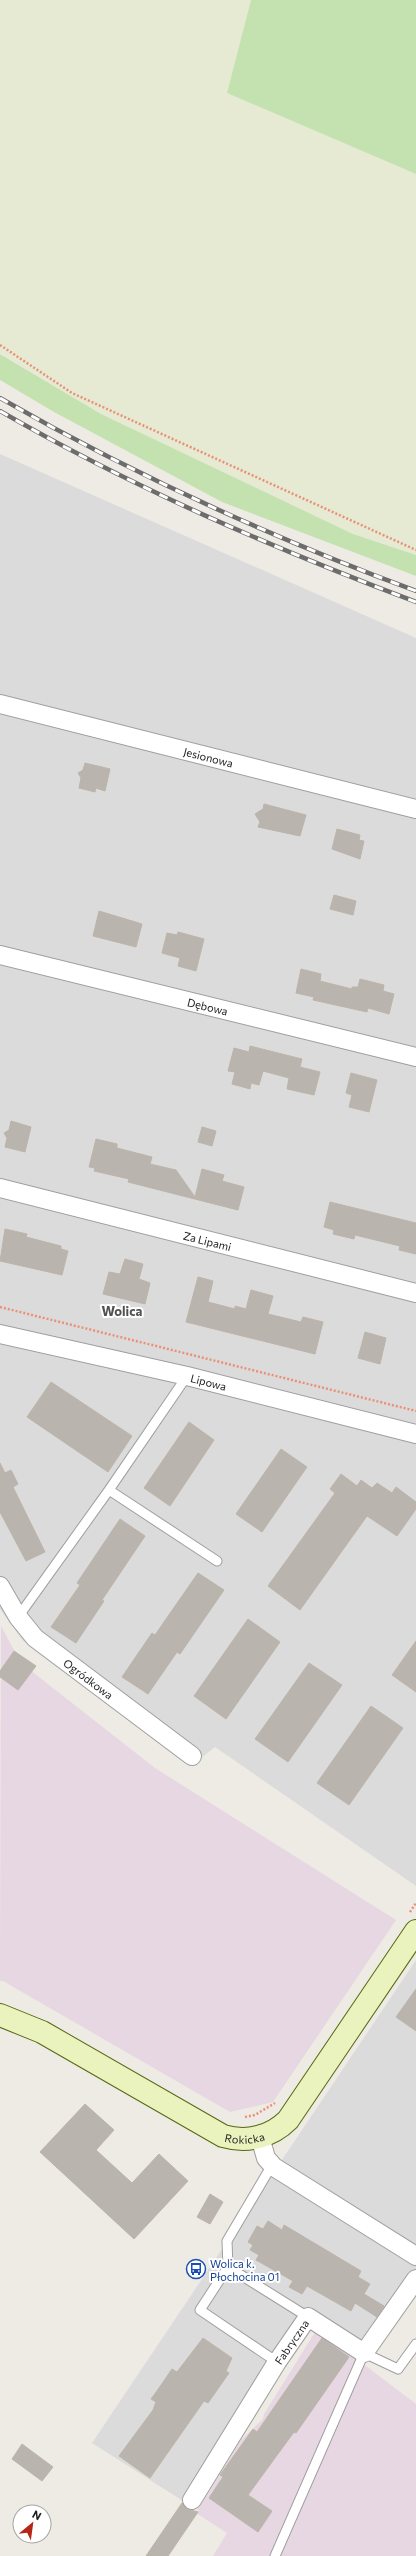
<svg xmlns="http://www.w3.org/2000/svg" width="416" height="2556" viewBox="0 0 416 2556" font-family="Commissioner,sans-serif">
  <style>
    .residential { fill: #dcdbdb }
    .industrial { fill: #e6d7e2 }
    .farmland { fill: #e6ead2 }
    .grass { fill: #c4e2b0 }
    .building { fill: #bab4ae; stroke: #bdb4a9 }
    .lines { fill: none; stroke-linecap: round; stroke-linejoin: round }
    .lane-casing { stroke: #9f9f9f; stroke-width: 11 }
    .street-casing { stroke: #9f9f9f; stroke-width: 20 }
    .secondary-casing { stroke: #566811; stroke-width: 24 }
    .path { stroke: #ea9079; stroke-width: 2.5; stroke-dasharray: 2 2; stroke-linecap: butt }
    .lane { stroke: #fff; stroke-width: 9 }
    .street { stroke: #fff; stroke-width: 18 }
    .secondary { stroke: #eaf2be; stroke-width: 22 }
    .rail-casing { stroke: #6c6c6c; stroke-width: 4.5 }
    .rail { stroke: #fff; stroke-width: 3; stroke-dasharray: 9; stroke-linecap: butt }
    .labels { text-anchor: middle; dominant-baseline: central; stroke-width: 4; stroke-linejoin: round; paint-order: stroke }
    .street-label { font-size: 11px; fill: #1e1e1e; stroke: #fff }
    .transit-label { font-size: 11px; fill: #164399; stroke: #fff; text-anchor: start }
    .quarter-label { font-size: 13px; font-weight: bold; fill: #515151; stroke: #fff }
  </style>
  <rect width="100%" height="100%" fill="#eeebe5"/>
  <path class="residential" d="M 0,454 L 416,638 L 416,1886 L 215,1747 L 191,1766 L 23,1641 L 0,1609 Z
    M 416,1960 L 416,2294 L 371,2355 L 311,2320 L 194,2508 L 92,2443 Z"/>
  <path class="industrial" d="M 1,1626 L 21,1663 L 155,1768 L 396,1920 L 273,2102 L 230,2112 L 3,1981 L 0,1981 Z
    M 317,2329 L 416,2404 L 416,2556 L 213,2556 L 227,2533 L 196,2513 L 242,2439 L 263,2419 L 264,2414 Z"/>
  <path class="farmland" d="M 0,0 L 251,0 L 227,93 L 416,174 L 416,555 L 353,534 L 101,414 L 0,353 Z"/>
  <path class="grass" d="M 251,0 L 416,0 L 416,174 L 227,93 Z
    M 0,354 L 101,414 L 353,534 L 416,555 L 416,576 L 222,502 L 54,412 L 0,380 Z"/>
  <path class="building" d="M 85,763 L 110,769 L 105,791 L 96,788 L 95,792 L 79,788 L 81,778 L 78,773 L 83,770 Z
    M 264,804 L 306,815 L 300,836 L 258,827 L 260,822 L 255,814 L 263,809 Z
    M 337,829 L 360,835 L 359,840 L 364,841 L 360,859 L 332,849 Z
    M 334,895 L 356,901 L 353,915 L 330,909 Z
    M 99,911 L 142,924 L 136,947 L 93,936 Z
    M 178,932 L 204,939 L 196,971 L 178,966 L 180,958 L 162,953 L 167,933 L 177,935 Z
    M 301,969 L 321,974 L 320,981 L 352,989 L 352,987 L 358,987 L 360,979 L 384,985 L 383,991 L 394,994 L 389,1014 L 368,1008 L 367,1012 L 313,1000 L 314,997 L 296,993 Z
    M 250,1046 L 302,1059 L 300,1067 L 320,1072 L 314,1095 L 287,1089 L 289,1078 L 263,1071 L 259,1085 L 251,1083 L 250,1089 L 232,1084 L 235,1072 L 228,1071 L 234,1048 L 249,1052 Z
    M 351,1073 L 377,1080 L 369,1112 L 349,1107 L 352,1095 L 346,1093 Z
    M 11,1121 L 31,1127 L 25,1152 L 5,1147 L 7,1138 L 4,1133 L 9,1130 Z
    M 202,1127 L 216,1131 L 212,1146 L 198,1142 Z
    M 96,1139 L 117,1144 L 117,1148 L 152,1157 L 150,1164 L 176,1170 L 195,1197 L 202,1169 L 224,1175 L 222,1181 L 244,1187 L 238,1210 L 128,1182 L 129,1179 L 94,1171 L 95,1168 L 89,1167 Z
    M 330,1202 L 416,1223 L 416,1254 L 399,1250 L 400,1246 L 355,1235 L 354,1239 L 333,1234 L 334,1230 L 324,1227 Z
    M 5,1229 L 27,1234 L 26,1237 L 61,1246 L 61,1249 L 68,1251 L 62,1275 L 0,1261 Z
    M 125,1259 L 143,1264 L 139,1279 L 150,1283 L 145,1304 L 103,1294 L 109,1272 L 120,1274 Z
    M 198,1277 L 213,1281 L 208,1302 L 235,1309 L 235,1306 L 246,1309 L 251,1290 L 273,1296 L 268,1314 L 301,1322 L 303,1317 L 323,1322 L 315,1354 L 186,1322 Z
    M 365,1332 L 386,1338 L 380,1364 L 358,1358 Z
    M 51,1382 L 132,1436 L 108,1472 L 27,1417 Z
    M 189,1422 L 214,1440 L 170,1506 L 144,1488 Z
    M 281,1449 L 307,1467 L 262,1532 L 236,1514 Z
    M 0,1463 L 5,1473 L 11,1470 L 18,1484 L 13,1487 L 45,1552 L 26,1561 L 0,1512 Z
    M 341,1474 L 357,1486 L 361,1480 L 372,1488 L 377,1483 L 392,1493 L 396,1487 L 416,1502 L 416,1509 L 397,1536 L 367,1516 L 300,1610 L 268,1586 L 335,1493 L 330,1489 Z
    M 120,1519 L 145,1536 L 102,1600 L 104,1601 L 76,1643 L 51,1627 L 80,1585 L 77,1583 Z
    M 198,1573 L 224,1590 L 180,1654 L 177,1652 L 148,1694 L 122,1677 L 152,1633 L 155,1635 Z
    M 248,1619 L 280,1642 L 226,1719 L 194,1696 Z
    M 416,1641 L 416,1692 L 392,1675 Z
    M 14,1651 L 36,1666 L 18,1690 L 0,1677 L 0,1671 Z
    M 309,1663 L 342,1685 L 288,1762 L 255,1739 Z
    M 371,1706 L 403,1728 L 349,1805 L 317,1783 Z
    M 416,1989 L 416,2031 L 396,2017 Z
    M 85,2104 L 114,2130 L 96,2150 L 132,2183 L 159,2154 L 188,2181 L 134,2239 L 40,2152 Z
    M 210,2194 L 223,2202 L 210,2224 L 197,2217 Z
    M 268,2221 L 282,2230 L 284,2225 L 361,2271 L 358,2277 L 370,2284 L 364,2294 L 384,2306 L 377,2317 L 355,2303 L 351,2311 L 307,2286 L 302,2294 L 289,2287 L 293,2281 L 256,2260 L 259,2255 L 250,2250 L 253,2245 L 248,2242 L 257,2226 L 263,2229 Z
    M 203,2338 L 232,2358 L 226,2371 L 229,2373 L 208,2403 L 204,2401 L 150,2478 L 119,2456 L 153,2410 L 156,2402 L 151,2399 L 159,2388 L 172,2369 L 177,2372 Z
    M 322,2338 L 349,2357 L 296,2433 L 294,2432 L 248,2495 L 272,2511 L 258,2532 L 209,2498 L 223,2477 L 220,2475 L 253,2429 L 257,2432 Z
    M 22,2444 L 53,2467 L 42,2481 L 12,2459 Z
    M 182,2503 L 187,2509 L 198,2512 L 168,2556 L 146,2556 Z"/>
  <g class="lines">
    <defs>
      <path id="lane" d="M 109,1490 L 217,1561
        M 18,1617 L 109,1490 L 187,1376
        M 272,2165 L 227,2241 L 228,2267 L 200,2310 L 277,2362
        M 228,2267 L 308,2317
        M 275,2556 L 364,2353 L 398,2369 L 416,2344"/>
      <g id="street">
        <path id="s1" d="M 0,704 L 416,809"/>
        <path id="s2" d="M 0,955 L 416,1057"/>
        <path id="s3" d="M 0,1188 L 416,1293"/>
        <path id="s4" d="M 0,1334 L 187,1376 L 416,1434"/>
        <path id="s5" d="M 0,1586 L 18,1617 L 35,1638 L 192,1756"/>
        <path d="M 260,2137 L 266,2158 L 274,2167 L 416,2256"/>
        <path id="s6" d="M 192,2500 L 277,2362 L 308,2317 L 364,2353 L 416,2279"/>
      </g>
      <g id="secondary">
        <path id="s7" d="M 0,2015 L 42,2032 L 223,2136 C 247,2143 271,2137 288,2120 L 416,1931"/>
      </g>
    </defs>
    <use href="#lane" class="lane-casing"/>
    <use href="#street" class="street-casing"/>
    <use href="#secondary" class="secondary-casing"/>
    <path class="path" d="M 0,345 L 72,393 L 416,550
      M 0,1307 L 416,1411
      M 410,1912 L 416,1903
      M 245,2117 L 255,2115 L 275,2103"/>
    <use href="#lane" class="lane"/>
    <use href="#street" class="street"/>
    <use href="#secondary" class="secondary"/>
    <defs>
      <path id="rail" d="M 0,398 C 132,474 273,538 416,591
        M 0,411 C 133,488 273,548 416,602"/>
    </defs>
    <use href="#rail" class="rail-casing"/>
    <use href="#rail" class="rail"/>
  </g>
  <defs>
    <symbol id="bus-ring" viewBox="-11 -11 22 22"><circle r="9.5" fill="#fff" stroke="#1a4fb4" stroke-width="1.5"/><path d="M-5-6H5V4H4V6H2V4H-2V6H-4V4H-5ZM-3.5-4V0h7V-4ZM-3.5 1.2v1.5H-2V1.2ZM2 1.2v1.5H3.5V1.2Z" fill="#1a4fb4"/></symbol>
  </defs>
  <g fill-rule="evenodd">
    <use href="#bus-ring" x="185" y="2258" width="22" height="22"/>
  </g>
  <g class="labels">
    <g class="street-label">
      <text stroke="none"><textPath href="#s1" startOffset="215">Jesionowa</textPath></text>
      <text stroke="none"><textPath href="#s2" startOffset="214">Dębowa</textPath></text>
      <text stroke="none"><textPath href="#s3" startOffset="214">Za Lipami</textPath></text>
      <text stroke="none"><textPath href="#s4" startOffset="214">Lipowa</textPath></text>
      <text stroke="none"><textPath href="#s5" startOffset="130">Ogródkowa</textPath></text>
      <text stroke="none"><textPath href="#s7" startOffset="276">Rokicka</textPath></text>
      <text stroke="none"><textPath href="#s6" startOffset="187">Fabryczna</textPath></text>
    </g>
    <g class="transit-label">
      <text x="210" y="2263">Wolica k.<tspan x="210" dy="13">Płochocina 01</tspan></text>
    </g>
    <g class="quarter-label">
      <text x="122" y="1311">Wolica</text>
    </g>
  </g>
  <g transform="translate(32 2524) rotate(29)"><circle r="19" fill="#ffffff" stroke="#a5a5a5"/>
  <path d="M0-3L7 15L0 10L-7 15Z" fill="#b52616"/>
  <text y="-6" font-size="11" font-weight="bold" text-anchor="middle" fill="#1e1e1e">N</text>
  </g>
</svg>
